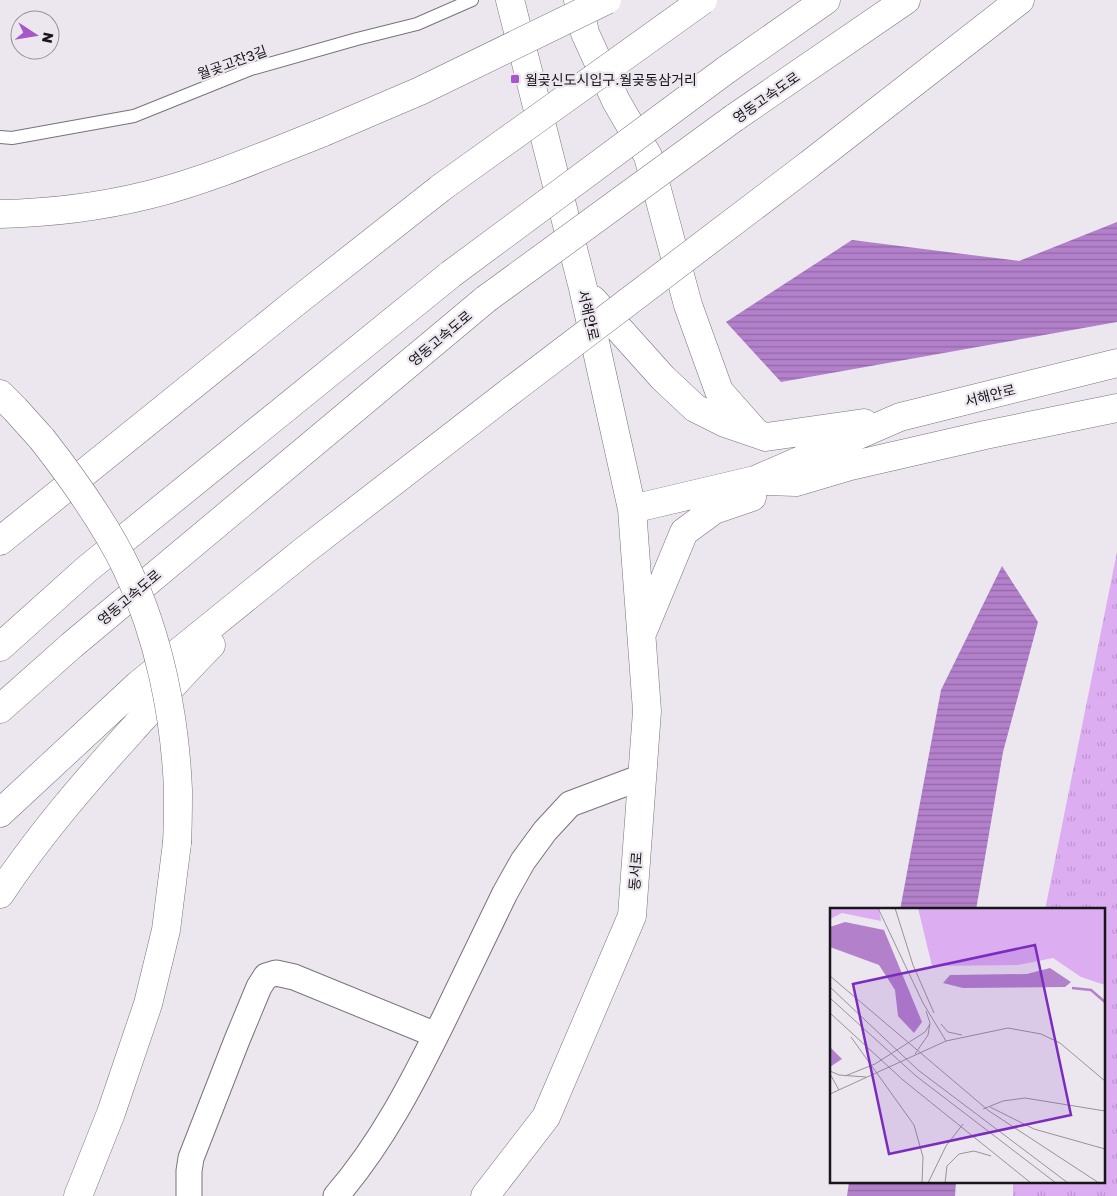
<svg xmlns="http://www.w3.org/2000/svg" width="1117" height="1196" viewBox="0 0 1117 1196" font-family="'Golos Text','Noto Sans KR',sans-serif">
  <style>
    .grass { fill: url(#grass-tufts) }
    .water { fill: url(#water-rules) }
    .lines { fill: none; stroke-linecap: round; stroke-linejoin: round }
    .lane-casing { stroke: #78737a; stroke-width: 14 }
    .street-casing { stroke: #78737a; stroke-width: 27 }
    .secondary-casing { stroke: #78737a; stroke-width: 29 }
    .highway-casing { stroke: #78737a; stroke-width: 29 }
    .lane { stroke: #fff; stroke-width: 12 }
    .street { stroke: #fff; stroke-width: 25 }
    .secondary { stroke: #fff; stroke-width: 28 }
    .highway { stroke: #fff; stroke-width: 28 }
    .highway-bridge-casing { stroke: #78737a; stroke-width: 29; stroke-linecap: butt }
    .highway-bridge { stroke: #fff; stroke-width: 28 }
    .poi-dot { fill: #a757c8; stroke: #ece6ef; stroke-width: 2 }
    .labels { text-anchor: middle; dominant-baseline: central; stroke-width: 4.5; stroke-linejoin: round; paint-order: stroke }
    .street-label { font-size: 14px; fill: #181619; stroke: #ece6ef }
    .poi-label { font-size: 14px; fill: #181619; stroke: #ece6ef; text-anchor: start }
    .inset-river { fill: none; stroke: #b380cb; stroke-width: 2.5 }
    .inset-road { fill: none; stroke: #979399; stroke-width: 1 }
    .view { fill: #7b2cbf; fill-opacity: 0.15; stroke: #7b2cbf; stroke-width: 2.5 }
    .inset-edge { fill: none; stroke: #181619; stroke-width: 2.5 }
  </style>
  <defs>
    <pattern id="grass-tufts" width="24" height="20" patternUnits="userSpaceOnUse" patternTransform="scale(1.25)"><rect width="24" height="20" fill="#dcadf1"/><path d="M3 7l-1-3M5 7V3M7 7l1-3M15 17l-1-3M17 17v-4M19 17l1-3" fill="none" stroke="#bc94ce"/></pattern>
    <pattern id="water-rules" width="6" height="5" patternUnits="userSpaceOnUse" patternTransform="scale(1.25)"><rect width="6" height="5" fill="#b380cb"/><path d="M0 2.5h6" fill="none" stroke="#9168a4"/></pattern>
  </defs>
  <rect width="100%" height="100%" fill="#ece6ef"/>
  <path class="grass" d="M 1117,552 L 1117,1196 L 1013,1196 L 1013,1182 L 1103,1182 L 1103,910 L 1045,910 Z"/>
  <path class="water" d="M 1117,222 L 1117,322 L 781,382 L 726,322 L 852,240 L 1019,261 Z
    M 1002,566 L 1038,622 L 1003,752 L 976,910 L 900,910 L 941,690 Z
    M 849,1182 L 956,1182 L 955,1196 L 847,1196 Z"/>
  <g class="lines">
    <defs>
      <path id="lane" d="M 0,137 L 12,138 L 134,116 L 251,69 L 357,39 L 417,24 L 472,0"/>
      <path id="street" d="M 189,1196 L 189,1171 L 191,1158 L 237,1040 L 259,987 L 266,976 L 276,973 L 294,977 L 436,1035
        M 336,1196 C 382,1143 414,1080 445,1017 C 465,976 485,934 505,893 L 523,861 L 545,831 L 570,804 L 642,777"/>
      <path id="secondary" d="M 578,0 L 585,33 L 616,101 L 648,156 L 688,305 L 719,391 L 757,434
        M 593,300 L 663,378 L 695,408 L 725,423 L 766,437 L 864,423
        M 766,481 L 796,482 L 850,466 L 985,435 L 1117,408
        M 632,509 L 755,480 L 900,417 L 1117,363
        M 643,631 L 684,532 L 714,510 L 752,497
        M 485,1196 L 546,1117 L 632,916 L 647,711 L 632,509 L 583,288 L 510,0"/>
      <path id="highway" d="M 726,70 L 826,0
        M 734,118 L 906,0
        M 807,166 L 1020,0
        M 0,214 C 50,213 99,207 148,195 C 208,180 266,155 324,132
        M 0,394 L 15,409 L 42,439
        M 0,541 L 296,302 L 442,187
        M 0,647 L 87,569 L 451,274
        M 0,709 L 72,645 L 486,299
        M 0,813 L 138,685 L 305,550 L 512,390
        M 0,894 C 39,835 86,781 133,729 C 159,700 184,672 211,645
        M 78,1196 L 111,1113 L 148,1004 L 166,930 L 177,843"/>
    </defs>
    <use href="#lane" class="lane-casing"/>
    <use href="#street" class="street-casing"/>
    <use href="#secondary" class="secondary-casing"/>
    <use href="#highway" class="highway-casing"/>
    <use href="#lane" class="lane"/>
    <use href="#street" class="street"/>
    <use href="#secondary" class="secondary"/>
    <use href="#highway" class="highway"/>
    <defs>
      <path id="highway-bridge" d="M 324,132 L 420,91 L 607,0
        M 442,187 L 703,0
        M 451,274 L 726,70
        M 486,299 L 734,118
        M 512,390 L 807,166
        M 42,439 C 74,480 105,523 127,569 C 159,636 175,716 178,790 C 178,808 178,825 177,843"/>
    </defs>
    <use href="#highway-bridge" class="highway-bridge-casing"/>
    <use href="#highway-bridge" class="highway-bridge"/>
  </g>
  <rect class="poi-dot" x="510" y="74" width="10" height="10" rx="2.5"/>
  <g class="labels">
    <g class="street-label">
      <text transform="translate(232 62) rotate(-20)">월곶고잔3길</text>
      <text transform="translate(766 97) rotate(-35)">영동고속도로</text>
      <text transform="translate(589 315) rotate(77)">서해안로</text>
      <text transform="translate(440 338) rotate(-40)">영동고속도로</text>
      <text transform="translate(990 395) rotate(-14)">서해안로</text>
      <text transform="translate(129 597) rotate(-40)">영동고속도로</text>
      <text transform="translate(635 871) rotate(-86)">동서로</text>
    </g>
    <g class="poi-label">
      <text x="525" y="79">월곶신도시입구.월곶동삼거리</text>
    </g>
  </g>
  <g transform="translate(830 908)">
    <rect width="275" height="275" fill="#ece6ef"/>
    <path d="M 0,0 L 49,0 L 51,13 L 12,5 L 0,11 ZM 88,0 L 275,0 L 275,77 L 251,69 L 223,50 L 188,57 L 102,58 Z" fill="#dcadf1"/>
    <path d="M 15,14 L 54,22 L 92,114 L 84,125 L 68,108 L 65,82 L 49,57 L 0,39 L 0,19 ZM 220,60 L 241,74 L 235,79 L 133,80 L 113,75 L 120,67 L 197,66 ZM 0,139 L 12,151 L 0,159 Z" fill="#b380cb"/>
    <path class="inset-river" d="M 242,80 L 261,82 L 275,94"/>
    <path class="inset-road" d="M 48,0 L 93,95 L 116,133M 65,0 L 83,57 L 104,105M 0,68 L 159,203 L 269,275M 0,79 L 88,162 L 238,275M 0,90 L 86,168 L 226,275M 0,105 L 73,172 L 201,275M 111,116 L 118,124 L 132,127M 21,129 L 84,217 L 93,249 L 92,275M 85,146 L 98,127 L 100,115 L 96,103M 0,163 L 9,167 L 36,169M 0,166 L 9,182M 15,168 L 45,156 L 95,124 L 100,116M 0,186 L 116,133 L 178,120 L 211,126 L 230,135 L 275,173M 160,199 L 204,221 L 275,241M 153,201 L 173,193 L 195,190 L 275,203M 98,275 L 116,238 L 133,216M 115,275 L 117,258 L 129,246 L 144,243 L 161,248"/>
    <path class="view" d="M 205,37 L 241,207 L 59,246 L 23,76 Z"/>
    <rect width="275" height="275" class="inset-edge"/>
  </g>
  <g transform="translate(35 35) rotate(102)"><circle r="24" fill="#ece6ef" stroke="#979399"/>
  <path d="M0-4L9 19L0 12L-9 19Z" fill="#a757c8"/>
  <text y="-8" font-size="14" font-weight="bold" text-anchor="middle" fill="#181619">N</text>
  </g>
</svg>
